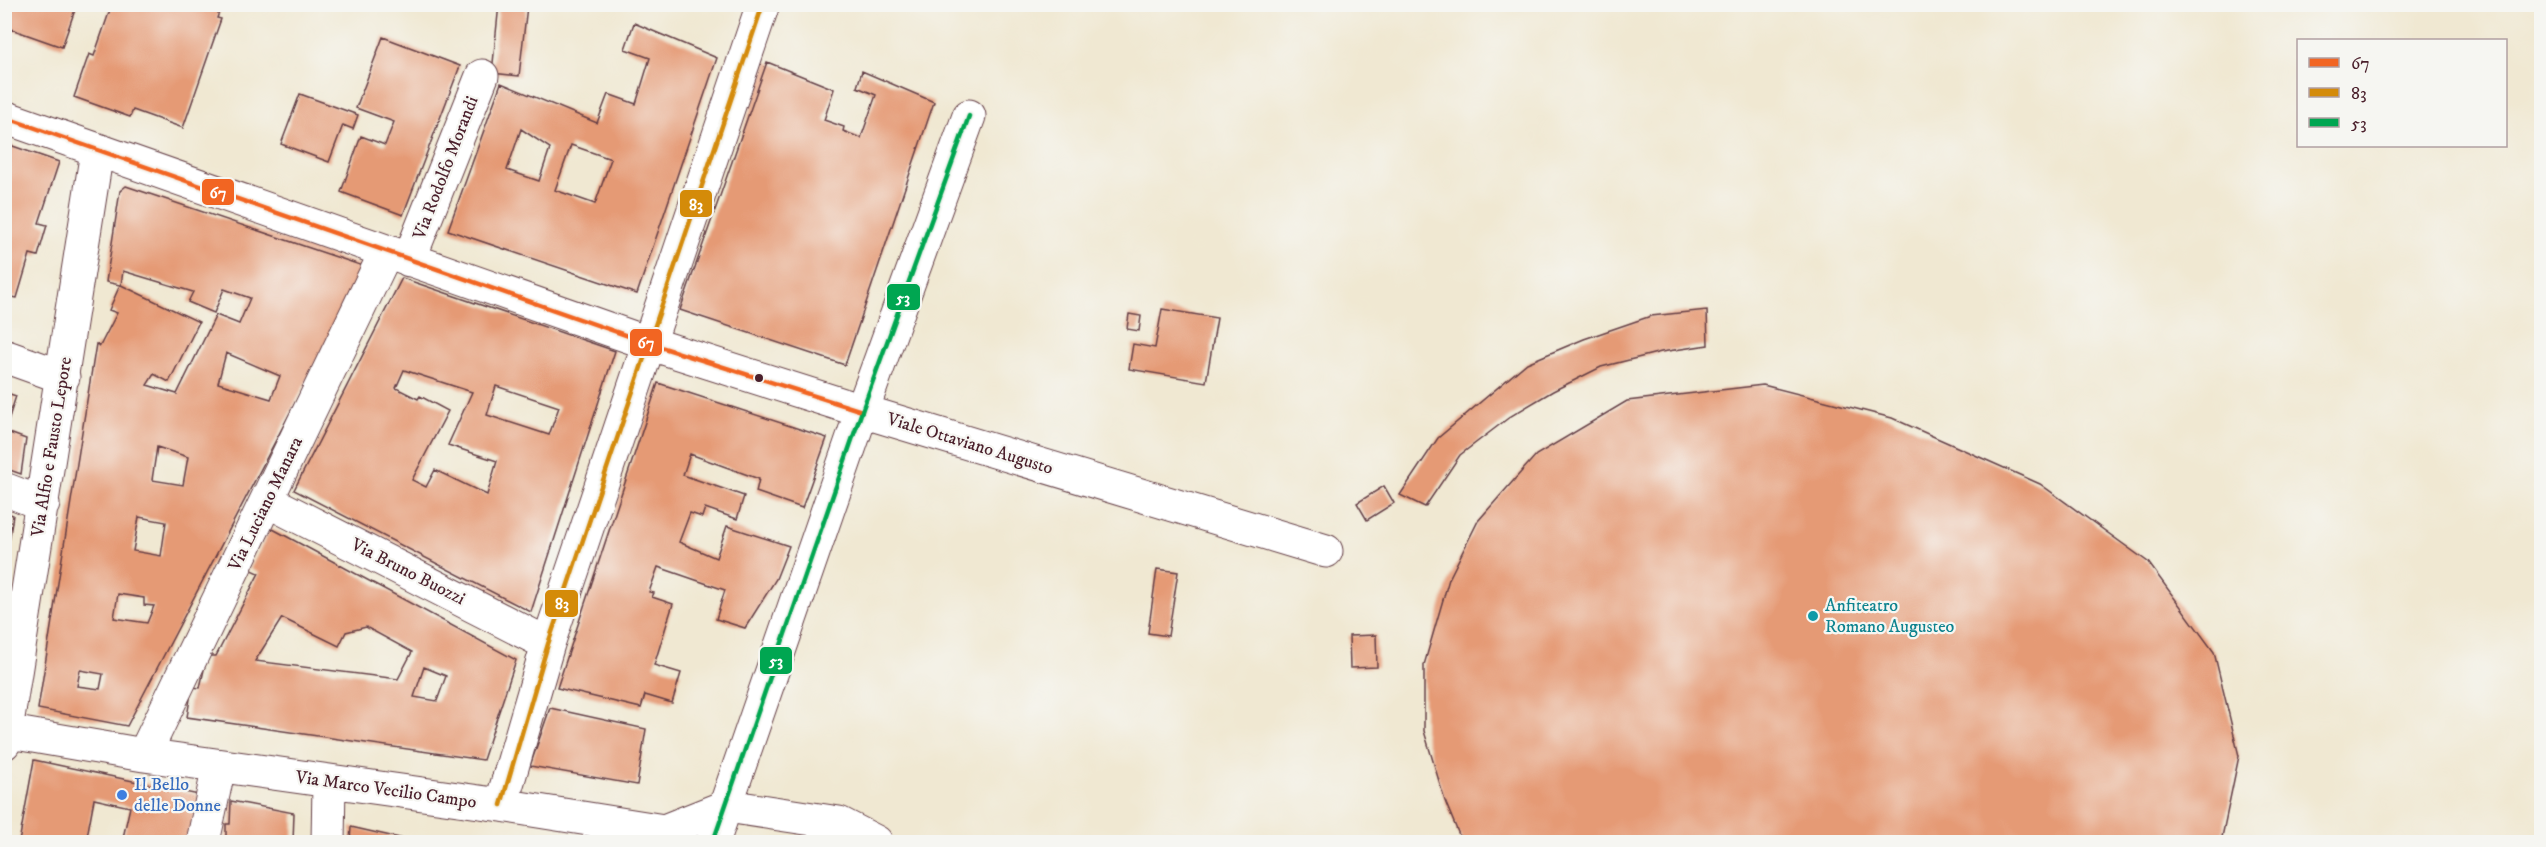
<svg xmlns="http://www.w3.org/2000/svg" width="2546" height="847" viewBox="0 0 2546 847" font-family="'IM FELL DW Pica',serif">
  <style>
    .building { fill: #e59a75; fill-rule: evenodd }
    .lines { fill: none; stroke-linecap: round; stroke-linejoin: round }
    .minor-casing { stroke: #633d44; stroke-width: 35 }
    .major-casing { stroke: #633d44; stroke-width: 35 }
    .minor { stroke: #fff; stroke-width: 33 }
    .major { stroke: #fff; stroke-width: 33 }
    .bus-1-casing { stroke: #f6f6f2; stroke-width: 9 }
    .bus-2-casing { stroke: #f6f6f2; stroke-width: 9 }
    .bus-3-casing { stroke: #f6f6f2; stroke-width: 9 }
    .bus-1 { stroke: #f26522; stroke-width: 4.5 }
    .bus-2 { stroke: #d48b09; stroke-width: 4.5 }
    .bus-3 { stroke: #00a651; stroke-width: 4.5 }
    .bus-dot { fill: #4a1f2b; stroke: #f6f6f2; stroke-width: 2 }
    .culture-dot { fill: #0f9aa8; stroke: #f6f6f2; stroke-width: 2 }
    .shop-dot { fill: #3f7fe0; stroke: #f6f6f2; stroke-width: 2 }
    .labels { text-anchor: middle; dominant-baseline: central; stroke-width: 4.5; stroke-linejoin: round; paint-order: stroke }
    .street-label { font-size: 18px; fill: #4a1f2b; stroke: #f6f6f2 }
    .culture-label { font-size: 18px; fill: #0d838f; stroke: #f6f6f2; text-anchor: start }
    .shop-label { font-size: 18px; fill: #366cbe; stroke: #f6f6f2; text-anchor: start }
    .line-badge { stroke: #f6f6f2; stroke-width: 2 }
    .badge-label { font-size: 16px; text-anchor: middle; font-weight: bold; fill: #fff }
  </style>
  <rect width="100%" height="100%" fill="#f6f6f2"/>
  <filter id="ink" filterUnits="userSpaceOnUse"><feTurbulence type="fractalNoise" baseFrequency=".0167" numOctaves="2"/><feDisplacementMap in="SourceGraphic" scale="12" xChannelSelector="R" yChannelSelector="G"/><feConvolveMatrix kernelMatrix="1 2 1 2 8 2 1 2 1" color-interpolation-filters="sRGB"/></filter>
  <filter id="wash" filterUnits="userSpaceOnUse"><feTurbulence type="fractalNoise" baseFrequency=".008" numOctaves="4" result="noise"/><feDisplacementMap in="SourceGraphic" scale="24" xChannelSelector="R" yChannelSelector="G"/><feGaussianBlur stdDeviation="1.35" result="paint"/><feColorMatrix in="noise" values="0 0 0 0 0 0 0 0 0 0 0 0 0 0 0 0 0 1.4 0 .05"/><feComposite in="paint" operator="in"/></filter>
  <g filter="url(#wash)">
    <rect width="100%" height="100%" fill="#f0e8d2"/>
    <g id="blocks">
      <path class="building" d="M 4,4 L 77,4 L 62,47 L 11,29 L 5,48 Z
        M 112,4 L 222,4 L 217,18 L 221,19 L 183,128 L 133,110 L 130,117 L 74,97 L 89,54 L 94,56 Z
        M 499,4 L 527,6 L 519,76 L 492,73 Z
        M 634,23 L 717,58 L 637,294 L 448,230 L 501,83 L 597,123 L 608,94 L 636,104 L 650,58 L 625,49 ZM 521,129 L 550,148 L 539,181 L 507,170 ZM 571,145 L 611,159 L 595,204 L 555,190 Z
        M 383,37 L 460,66 L 403,215 L 341,192 L 361,136 L 385,145 L 394,122 L 356,108 Z
        M 767,62 L 834,89 L 824,120 L 844,127 L 843,131 L 861,138 L 876,95 L 857,87 L 862,71 L 934,102 L 845,365 L 680,310 Z
        M 300,94 L 358,115 L 353,129 L 343,125 L 329,162 L 281,144 Z
        M 4,143 L 59,162 L 39,223 L 47,225 L 38,256 L 30,254 L 17,298 L 11,297 L 5,315 Z
        M 126,186 L 366,267 L 127,726 L 38,709 L 96,344 L 100,346 L 117,313 L 109,310 L 120,285 L 106,282 L 120,191 ZM 123,271 L 193,292 L 188,302 L 214,313 L 224,289 L 250,298 L 239,324 L 216,315 L 177,394 L 147,385 L 154,374 L 169,382 L 199,322 L 121,285 ZM 226,353 L 280,376 L 271,399 L 218,383 ZM 157,447 L 188,457 L 183,485 L 152,480 ZM 139,517 L 166,522 L 161,556 L 133,551 ZM 118,594 L 144,598 L 144,605 L 154,606 L 147,623 L 114,618 ZM 80,670 L 103,674 L 100,689 L 77,686 Z
        M 402,278 L 615,351 L 531,612 L 294,490 ZM 404,370 L 472,392 L 448,445 L 497,461 L 487,495 L 435,470 L 426,487 L 412,480 L 448,411 L 420,396 L 418,399 L 396,388 ZM 496,386 L 559,407 L 549,435 L 487,415 Z
        M 1162,309 L 1217,318 L 1206,382 L 1129,369 L 1133,344 L 1155,348 Z
        M 1707,310 L 1708,345 L 1661,352 L 1601,367 L 1553,391 L 1511,416 L 1460,455 L 1425,507 L 1400,495 L 1438,438 L 1527,363 L 1584,339 L 1651,316 Z
        M 1129,314 L 1141,316 L 1139,331 L 1127,329 Z
        M 658,383 L 827,438 L 802,508 L 756,492 L 759,479 L 690,454 L 683,475 L 744,496 L 737,519 L 705,508 L 702,517 L 690,513 L 679,542 L 716,558 L 727,526 L 789,546 L 776,579 L 745,628 L 716,619 L 725,590 L 658,567 L 649,592 L 654,593 L 652,597 L 673,604 L 654,665 L 681,673 L 672,703 L 645,695 L 641,708 L 557,688 Z
        M 1763,385 L 1892,418 L 2040,484 L 2148,562 L 2214,652 L 2239,756 L 2221,842 L 1462,842 L 1445,801 L 1424,731 L 1424,665 L 1449,579 L 1478,521 L 1536,455 L 1627,401 Z
        M 4,392 L 16,396 L 5,430 L 4,430 Z
        M 4,431 L 26,439 L 21,474 L 4,468 Z
        M 1384,486 L 1394,503 L 1367,520 L 1357,503 Z
        M 4,512 L 13,515 L 6,563 L 4,563 Z
        M 271,528 L 516,660 L 483,760 L 187,717 L 192,687 L 200,688 L 207,656 L 216,656 L 259,573 L 250,569 ZM 282,618 L 339,646 L 346,632 L 366,627 L 412,652 L 398,679 L 255,661 ZM 424,667 L 446,676 L 437,701 L 414,697 Z
        M 1157,569 L 1178,572 L 1168,636 L 1148,633 Z
        M 1376,635 L 1377,667 L 1350,668 L 1349,636 Z
        M 550,708 L 646,729 L 637,785 L 530,766 Z
        M 34,760 L 199,795 L 188,842 L 122,842 L 130,807 L 94,799 L 86,842 L 19,842 Z
        M 231,801 L 294,813 L 293,842 L 226,842 L 226,824 L 230,824 Z
        M 351,827 L 417,842 L 350,842 Z"/>
    </g>
  </g>
  <g filter="url(#ink)">
    <use href="#blocks" fill-opacity="0" stroke="#633d44" stroke-width="1.5"/>
    <g class="lines">
      <defs>
        <path id="minor" d="M 4,117 L 648,343 L 862,411 L 1326,551
          M 409,260 L 482,76
          M 4,356 L 63,377
          M 4,489 L 43,504
          M 268,501 L 548,644
          M 4,731 L 144,755 L 501,805 L 664,831 L 727,806
          M 4,743 L 97,151
          M 144,755 L 386,252
          M 501,805 L 548,644 L 763,4
          M 203,842 L 219,766
          M 328,842 L 329,783
          M 713,842 L 862,411 L 969,116"/>
        <path id="major" d="M 727,806 L 839,823 L 876,842"/>
      </defs>
      <use href="#minor" class="minor-casing"/>
      <use href="#major" class="major-casing"/>
      <use href="#minor" class="minor"/>
      <use href="#major" class="major"/>
      <defs>
        <path id="bus-1" d="M 4,117 L 648,343 L 862,411"/>
        <path id="bus-2" d="M 501,805 L 548,644 L 763,4"/>
        <path id="bus-3" d="M 713,842 L 862,411 L 969,116"/>
      </defs>
      <use href="#bus-1" class="bus-1-casing"/>
      <use href="#bus-2" class="bus-2-casing"/>
      <use href="#bus-3" class="bus-3-casing"/>
      <use href="#bus-1" class="bus-1"/>
      <use href="#bus-2" class="bus-2"/>
      <use href="#bus-3" class="bus-3"/>
    </g>
  </g>
  <circle class="bus-dot" cx="759" cy="378" r="5"/>
  <circle class="culture-dot" cx="1813" cy="616" r="6"/>
  <circle class="shop-dot" cx="122" cy="795" r="6"/>
  <g class="labels">
    <g class="street-label">
      <text transform="translate(446 168) rotate(-69)">Via Rodolfo Morandi</text>
      <text transform="translate(970 444) rotate(17)">Viale Ottaviano Augusto</text>
      <text transform="translate(52 447) rotate(-81)">Via Alfio e Fausto Lepore</text>
      <text transform="translate(266 504) rotate(-64)">Via Luciano Manara</text>
      <text transform="translate(408 572) rotate(27)">Via Bruno Buozzi</text>
      <text transform="translate(386 790) rotate(8)">Via Marco Vecilio Campo</text>
    </g>
    <g class="culture-label">
      <text x="1825" y="606">Anfiteatro<tspan x="1825" dy="21">Romano Augusteo</tspan></text>
    </g>
    <g class="shop-label">
      <text x="134" y="785">Il Bello<tspan x="134" dy="21">delle Donne</tspan></text>
    </g>
  </g>
  <g class="line-badge">
    <rect x="201" y="178" width="34" height="28" rx="6" fill="#f26522"/>
    <rect x="679" y="189" width="34" height="29" rx="6" fill="#d48b09"/>
    <rect x="886" y="283" width="35" height="28" rx="6" fill="#00a651"/>
    <rect x="629" y="328" width="34" height="29" rx="6" fill="#f26522"/>
    <rect x="544" y="589" width="35" height="29" rx="6" fill="#d48b09"/>
    <rect x="759" y="646" width="34" height="29" rx="6" fill="#00a651"/>
  </g>
  <g class="badge-label">
    <text x="218" y="198">67</text>
    <text x="696" y="210">83</text>
    <text x="903" y="303">53</text>
    <text x="646" y="348">67</text>
    <text x="562" y="609">83</text>
    <text x="776" y="666">53</text>
  </g>
  <rect width="2546" height="847" fill="none" stroke="#f6f6f2" stroke-width="24"/>
  <rect x="2297" y="39" width="210" height="108" fill="#f6f6f2" stroke="#b1a0a2" stroke-width="1.5"/>
  <rect x="2309" y="58" width="30" height="9" fill="#f26522" stroke="#b1a0a2" stroke-width="1.5"/>
  <text x="2351" y="69" font-size="18" fill="#4a1f2b">67</text>
  <rect x="2309" y="88" width="30" height="9" fill="#d48b09" stroke="#b1a0a2" stroke-width="1.5"/>
  <text x="2351" y="99" font-size="18" fill="#4a1f2b">83</text>
  <rect x="2309" y="118" width="30" height="9" fill="#00a651" stroke="#b1a0a2" stroke-width="1.5"/>
  <text x="2351" y="129" font-size="18" fill="#4a1f2b">53</text>
</svg>
